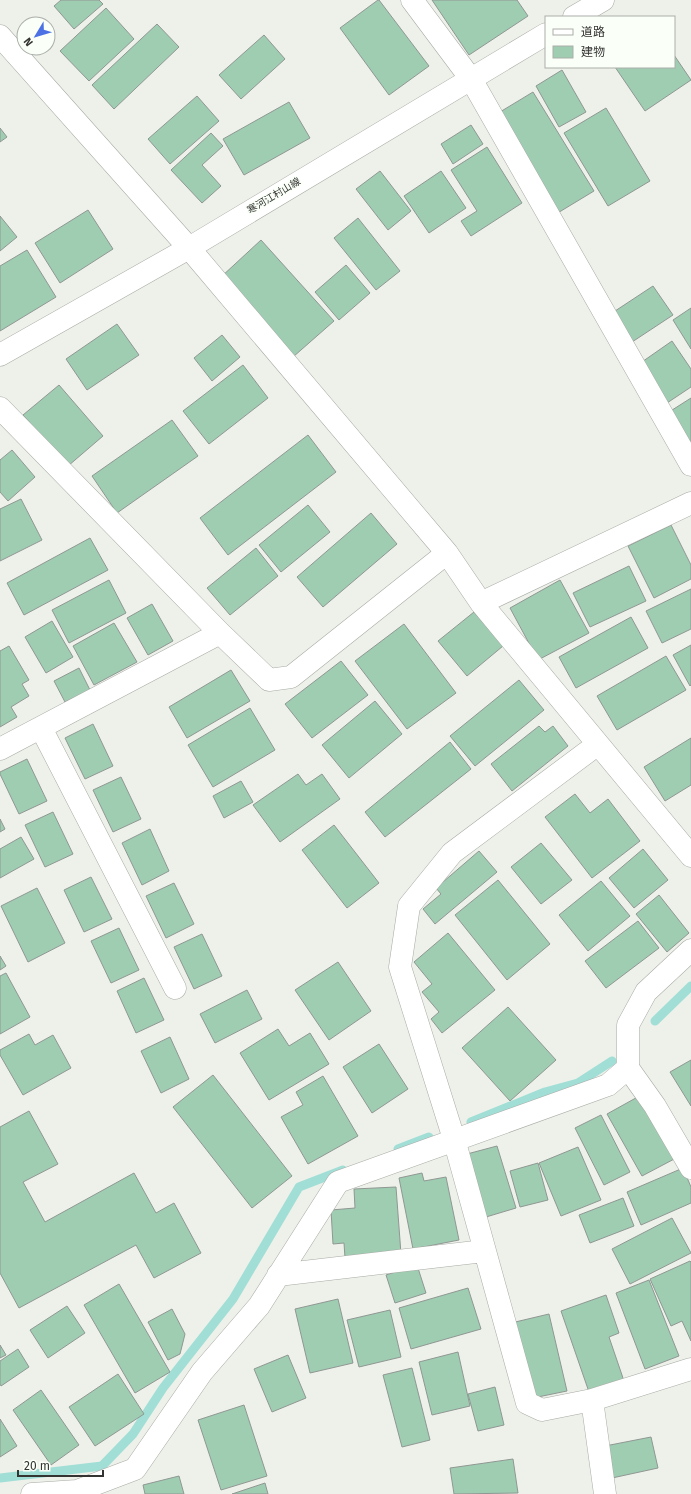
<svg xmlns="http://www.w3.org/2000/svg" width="691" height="1494" viewBox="0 0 691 1494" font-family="'Fira Sans','Noto Sans JP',sans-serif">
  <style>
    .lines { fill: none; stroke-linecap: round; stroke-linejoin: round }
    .stream { stroke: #a1ded6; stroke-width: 9 }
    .building { fill: #9ecdb2; stroke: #909793 }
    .minor-casing { stroke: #a8aca5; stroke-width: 23 }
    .major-casing { stroke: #a8aca5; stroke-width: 23 }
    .minor { stroke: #fff; stroke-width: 22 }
    .major { stroke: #fff; stroke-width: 22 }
    .labels { text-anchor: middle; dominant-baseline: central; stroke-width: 3; stroke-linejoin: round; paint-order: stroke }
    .street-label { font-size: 10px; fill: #343533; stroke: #fafff8 }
  </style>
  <rect width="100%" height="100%" fill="#edf1ea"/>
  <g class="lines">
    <path class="stream" d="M 655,1021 L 691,986
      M 471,1122 L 545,1092 L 578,1083 L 612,1061
      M 398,1149 L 429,1137
      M 0,1478 L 102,1466 L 133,1434 L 163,1388 L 233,1299 L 299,1187 L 343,1170"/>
  </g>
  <path class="building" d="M 61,0 L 99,0 L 103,4 L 74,29 L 54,6 Z
    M 378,0 L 379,0 L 429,66 L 389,95 L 340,28 Z
    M 432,0 L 517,0 L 528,16 L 469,55 Z
    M 106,8 L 134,39 L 89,81 L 60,51 Z
    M 157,24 L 179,47 L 114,109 L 92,85 Z
    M 264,35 L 285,59 L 241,99 L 219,75 Z
    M 674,55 L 691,80 L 645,111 L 615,67 L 674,67 Z
    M 562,70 L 586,112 L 559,127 L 536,86 Z
    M 533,92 L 594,191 L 556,214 L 495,115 Z
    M 197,96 L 219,121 L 170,164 L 148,139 Z
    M 289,102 L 310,138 L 244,175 L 223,139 Z
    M 606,108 L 650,181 L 608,206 L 564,133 Z
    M 471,125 L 483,144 L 453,164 L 441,144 Z
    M 0,128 L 7,137 L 0,142 Z
    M 211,133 L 223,146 L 202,165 L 221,186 L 202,203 L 171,170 Z
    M 487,147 L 522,203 L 471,236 L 461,221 L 477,211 L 451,170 Z
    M 380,171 L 411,211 L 388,230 L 356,189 Z
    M 441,171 L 466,208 L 429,233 L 404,196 Z
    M 88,210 L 113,249 L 60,283 L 35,243 Z
    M 0,216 L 17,237 L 0,251 Z
    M 358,218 L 400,271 L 376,290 L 334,238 Z
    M 261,240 L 334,321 L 293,357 L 221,277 Z
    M 27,250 L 56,297 L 0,331 L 0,266 Z
    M 346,265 L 370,293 L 339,320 L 315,292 Z
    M 653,286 L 673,315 L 629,344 L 609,315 Z
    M 691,308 L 691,349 L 673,320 Z
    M 117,324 L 139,355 L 87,390 L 66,359 Z
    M 222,335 L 240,357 L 212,381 L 194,358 Z
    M 672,341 L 691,369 L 691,387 L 667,403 L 639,364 Z
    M 243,365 L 268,398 L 209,444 L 183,411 Z
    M 59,385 L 103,436 L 68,466 L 23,415 Z
    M 691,398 L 691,447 L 669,412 Z
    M 172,420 L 198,456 L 117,513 L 92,476 Z
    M 308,435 L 336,472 L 228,555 L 200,518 Z
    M 12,450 L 35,477 L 8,501 L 0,492 L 0,460 Z
    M 21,499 L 42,540 L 0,561 L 0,509 Z
    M 308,505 L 330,532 L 281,572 L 259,545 Z
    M 371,513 L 397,544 L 323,607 L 297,577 Z
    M 671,525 L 691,565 L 691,579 L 654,598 L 628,546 Z
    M 90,538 L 108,570 L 24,615 L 7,583 Z
    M 256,548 L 278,576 L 230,615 L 207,588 Z
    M 629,566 L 646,601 L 590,627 L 573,593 Z
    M 109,580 L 126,613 L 69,643 L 52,610 Z
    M 560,580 L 589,633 L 538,660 L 510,608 Z
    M 691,589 L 691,629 L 662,643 L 646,611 Z
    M 152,604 L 173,641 L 148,655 L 127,618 Z
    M 474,612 L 503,646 L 467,676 L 438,641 Z
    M 631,617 L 648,648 L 576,688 L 559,657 Z
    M 52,621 L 73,657 L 46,673 L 25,637 Z
    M 114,623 L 137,662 L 94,685 L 73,646 Z
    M 404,624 L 456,693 L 407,729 L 355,661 Z
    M 691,645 L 691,685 L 690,686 L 673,655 Z
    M 9,646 L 29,680 L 22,684 L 29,696 L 11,707 L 17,717 L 0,727 L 0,651 Z
    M 666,656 L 686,690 L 617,730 L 597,696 Z
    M 341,661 L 368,695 L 312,738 L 285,704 Z
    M 79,668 L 90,690 L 65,702 L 54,681 Z
    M 231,670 L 250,701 L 187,738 L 169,707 Z
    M 519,680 L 544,710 L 475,766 L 450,736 Z
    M 375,701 L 402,734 L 349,778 L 322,745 Z
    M 250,708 L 275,750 L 213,787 L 188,745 Z
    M 93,724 L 113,766 L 85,779 L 65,738 Z
    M 539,726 L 545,732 L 553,726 L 568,746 L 512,791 L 491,764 Z
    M 691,738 L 691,785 L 665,801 L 644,767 Z
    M 450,742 L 471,769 L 385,837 L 365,812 Z
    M 27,759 L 47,801 L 19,814 L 0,774 L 0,772 Z
    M 298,774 L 306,785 L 322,774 L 340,799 L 280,842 L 253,805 Z
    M 121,777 L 141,819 L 113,832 L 93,790 Z
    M 241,781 L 253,802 L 224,818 L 213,796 Z
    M 575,794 L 590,813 L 608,799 L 640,841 L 592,878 L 545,817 Z
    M 53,812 L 73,854 L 45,867 L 25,825 Z
    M 0,819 L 5,829 L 0,832 Z
    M 334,825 L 379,883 L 347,908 L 302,850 Z
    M 150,829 L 169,871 L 142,885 L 122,843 Z
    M 21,837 L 34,859 L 0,878 L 0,849 Z
    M 541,843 L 572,880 L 541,904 L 511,867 Z
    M 643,849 L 668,880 L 634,908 L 609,878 Z
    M 479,851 L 497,872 L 435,924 L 423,909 L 441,894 L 436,888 Z
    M 91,877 L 112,919 L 84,932 L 64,890 Z
    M 498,880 L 550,944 L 507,980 L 455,915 Z
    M 601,881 L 630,916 L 588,951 L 559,915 Z
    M 174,883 L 194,924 L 166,938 L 146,896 Z
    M 37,888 L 65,943 L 28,962 L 1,906 Z
    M 659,895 L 689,933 L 667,952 L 636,914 Z
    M 638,921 L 659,948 L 606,988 L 585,961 Z
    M 119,928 L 139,970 L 111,983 L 91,941 Z
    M 448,933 L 495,990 L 442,1033 L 431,1019 L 439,1012 L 422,992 L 432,984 L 414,962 Z
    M 202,934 L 222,976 L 194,989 L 174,947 Z
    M 0,956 L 6,966 L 0,970 Z
    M 338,962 L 371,1011 L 329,1040 L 295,990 Z
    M 6,973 L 30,1017 L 0,1034 L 0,976 Z
    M 144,978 L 164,1020 L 136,1033 L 117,991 Z
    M 247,990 L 262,1019 L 215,1043 L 200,1014 Z
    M 508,1007 L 556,1060 L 510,1101 L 462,1048 Z
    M 278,1029 L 289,1046 L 310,1033 L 329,1064 L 269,1100 L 240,1053 Z
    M 29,1034 L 35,1045 L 53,1035 L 71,1068 L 23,1095 L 0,1055 L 0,1050 Z
    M 170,1037 L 189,1079 L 161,1093 L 141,1051 Z
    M 379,1044 L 408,1089 L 372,1113 L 343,1067 Z
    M 691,1060 L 691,1106 L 670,1072 Z
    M 213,1075 L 292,1176 L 252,1208 L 173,1107 Z
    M 323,1076 L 358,1136 L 308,1164 L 281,1117 L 303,1105 L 296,1092 Z
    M 643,1094 L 678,1157 L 642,1176 L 607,1114 Z
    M 29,1111 L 58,1164 L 23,1182 L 45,1222 L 134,1173 L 156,1213 L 174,1203 L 201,1253 L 154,1278 L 136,1245 L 19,1308 L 0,1273 L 0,1127 Z
    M 601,1115 L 630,1172 L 604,1185 L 575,1128 Z
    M 497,1146 L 516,1208 L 486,1217 L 467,1154 Z
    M 578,1147 L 601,1200 L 561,1216 L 539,1163 Z
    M 538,1163 L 548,1200 L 520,1207 L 510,1171 Z
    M 683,1168 L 691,1187 L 691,1203 L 641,1225 L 627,1192 Z
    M 422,1173 L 424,1181 L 446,1177 L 459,1240 L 413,1249 L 399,1178 Z
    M 396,1187 L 401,1254 L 345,1258 L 344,1243 L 333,1244 L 331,1210 L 355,1208 L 354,1189 Z
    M 623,1198 L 634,1226 L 590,1243 L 579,1215 Z
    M 672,1218 L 691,1253 L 630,1284 L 612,1249 Z
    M 690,1261 L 691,1262 L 691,1341 L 682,1321 L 671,1326 L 650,1279 Z
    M 417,1265 L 426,1293 L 395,1303 L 386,1275 Z
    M 649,1280 L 679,1356 L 645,1369 L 616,1293 Z
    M 119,1284 L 170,1372 L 135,1393 L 84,1305 Z
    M 468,1288 L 481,1329 L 411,1349 L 399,1308 Z
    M 606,1295 L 619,1333 L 609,1337 L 624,1381 L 589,1392 L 561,1311 Z
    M 338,1299 L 353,1363 L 310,1373 L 295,1309 Z
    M 67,1306 L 85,1333 L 48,1358 L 30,1330 Z
    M 172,1309 L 185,1334 L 180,1354 L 168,1360 L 148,1322 Z
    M 390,1310 L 401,1357 L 359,1367 L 347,1320 Z
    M 549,1314 L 567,1391 L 528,1399 L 511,1323 Z
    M 0,1345 L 6,1355 L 0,1358 Z
    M 18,1349 L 29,1367 L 1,1386 L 0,1384 L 0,1361 Z
    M 458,1352 L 470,1406 L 432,1415 L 419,1362 Z
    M 288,1355 L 306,1398 L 272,1412 L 254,1369 Z
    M 412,1368 L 430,1440 L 402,1447 L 383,1375 Z
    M 118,1374 L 144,1414 L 95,1446 L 69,1407 Z
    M 495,1387 L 504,1425 L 478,1431 L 468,1394 Z
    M 41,1390 L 79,1445 L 51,1465 L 13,1410 Z
    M 244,1405 L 267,1476 L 221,1490 L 198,1420 Z
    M 0,1419 L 17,1446 L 0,1457 Z
    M 651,1437 L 658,1468 L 612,1478 L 605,1446 Z
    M 513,1459 L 518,1493 L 454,1494 L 450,1468 Z
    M 179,1476 L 184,1494 L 145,1494 L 143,1485 Z
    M 265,1483 L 268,1494 L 232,1494 Z"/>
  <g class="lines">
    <defs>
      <path id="minor" d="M 412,0 L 471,79 L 691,465
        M 0,36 L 189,248 L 447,553 L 481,603 L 691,856
        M 0,408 L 220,633 L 269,680 L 291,677 L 447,553
        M 481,603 L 691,503
        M 41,728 L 175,988
        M 598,744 L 452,853 L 409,906 L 400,967 L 454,1139 L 527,1403 L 542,1410 L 592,1400 L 691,1369
        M 0,749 L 220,633
        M 628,1068 L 655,1106 L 691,1168
        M 278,1275 L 484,1251
        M 592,1400 L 605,1494
        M 32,1494 L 77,1491 L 135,1469 L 202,1372 L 259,1306 L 338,1182 L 608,1085 L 628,1068 L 628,1025 L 646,992 L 691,950"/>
      <path id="major" d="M 574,17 L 603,0
        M 0,355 L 189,248 L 546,34"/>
    </defs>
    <use href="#minor" class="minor-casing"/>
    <use href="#major" class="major-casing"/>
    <use href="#minor" class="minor"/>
    <use href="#major" class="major"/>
  </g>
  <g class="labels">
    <g class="street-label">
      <text transform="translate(274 196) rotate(-31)">寒河江村山線</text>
    </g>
  </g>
  <rect x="545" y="16" width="130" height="52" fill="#fafff8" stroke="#abaea9"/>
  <rect x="553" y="29" width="20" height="6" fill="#ffffff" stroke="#abaea9"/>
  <text x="581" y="36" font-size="12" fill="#343533">道路</text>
  <rect x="553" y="46" width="20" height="12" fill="#9ecdb2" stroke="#abaea9"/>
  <text x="581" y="56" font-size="12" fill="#343533">建物</text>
  <g transform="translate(36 36) rotate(232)"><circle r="19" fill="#fafff8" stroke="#abaea9"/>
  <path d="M0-3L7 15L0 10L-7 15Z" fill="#4c71e5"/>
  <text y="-6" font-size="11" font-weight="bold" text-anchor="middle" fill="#343533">N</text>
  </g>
  <path d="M18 1470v6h85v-6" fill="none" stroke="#343533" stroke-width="2"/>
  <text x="24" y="1470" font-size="12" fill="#343533" stroke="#fafff8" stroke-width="3" paint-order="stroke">20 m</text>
</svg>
